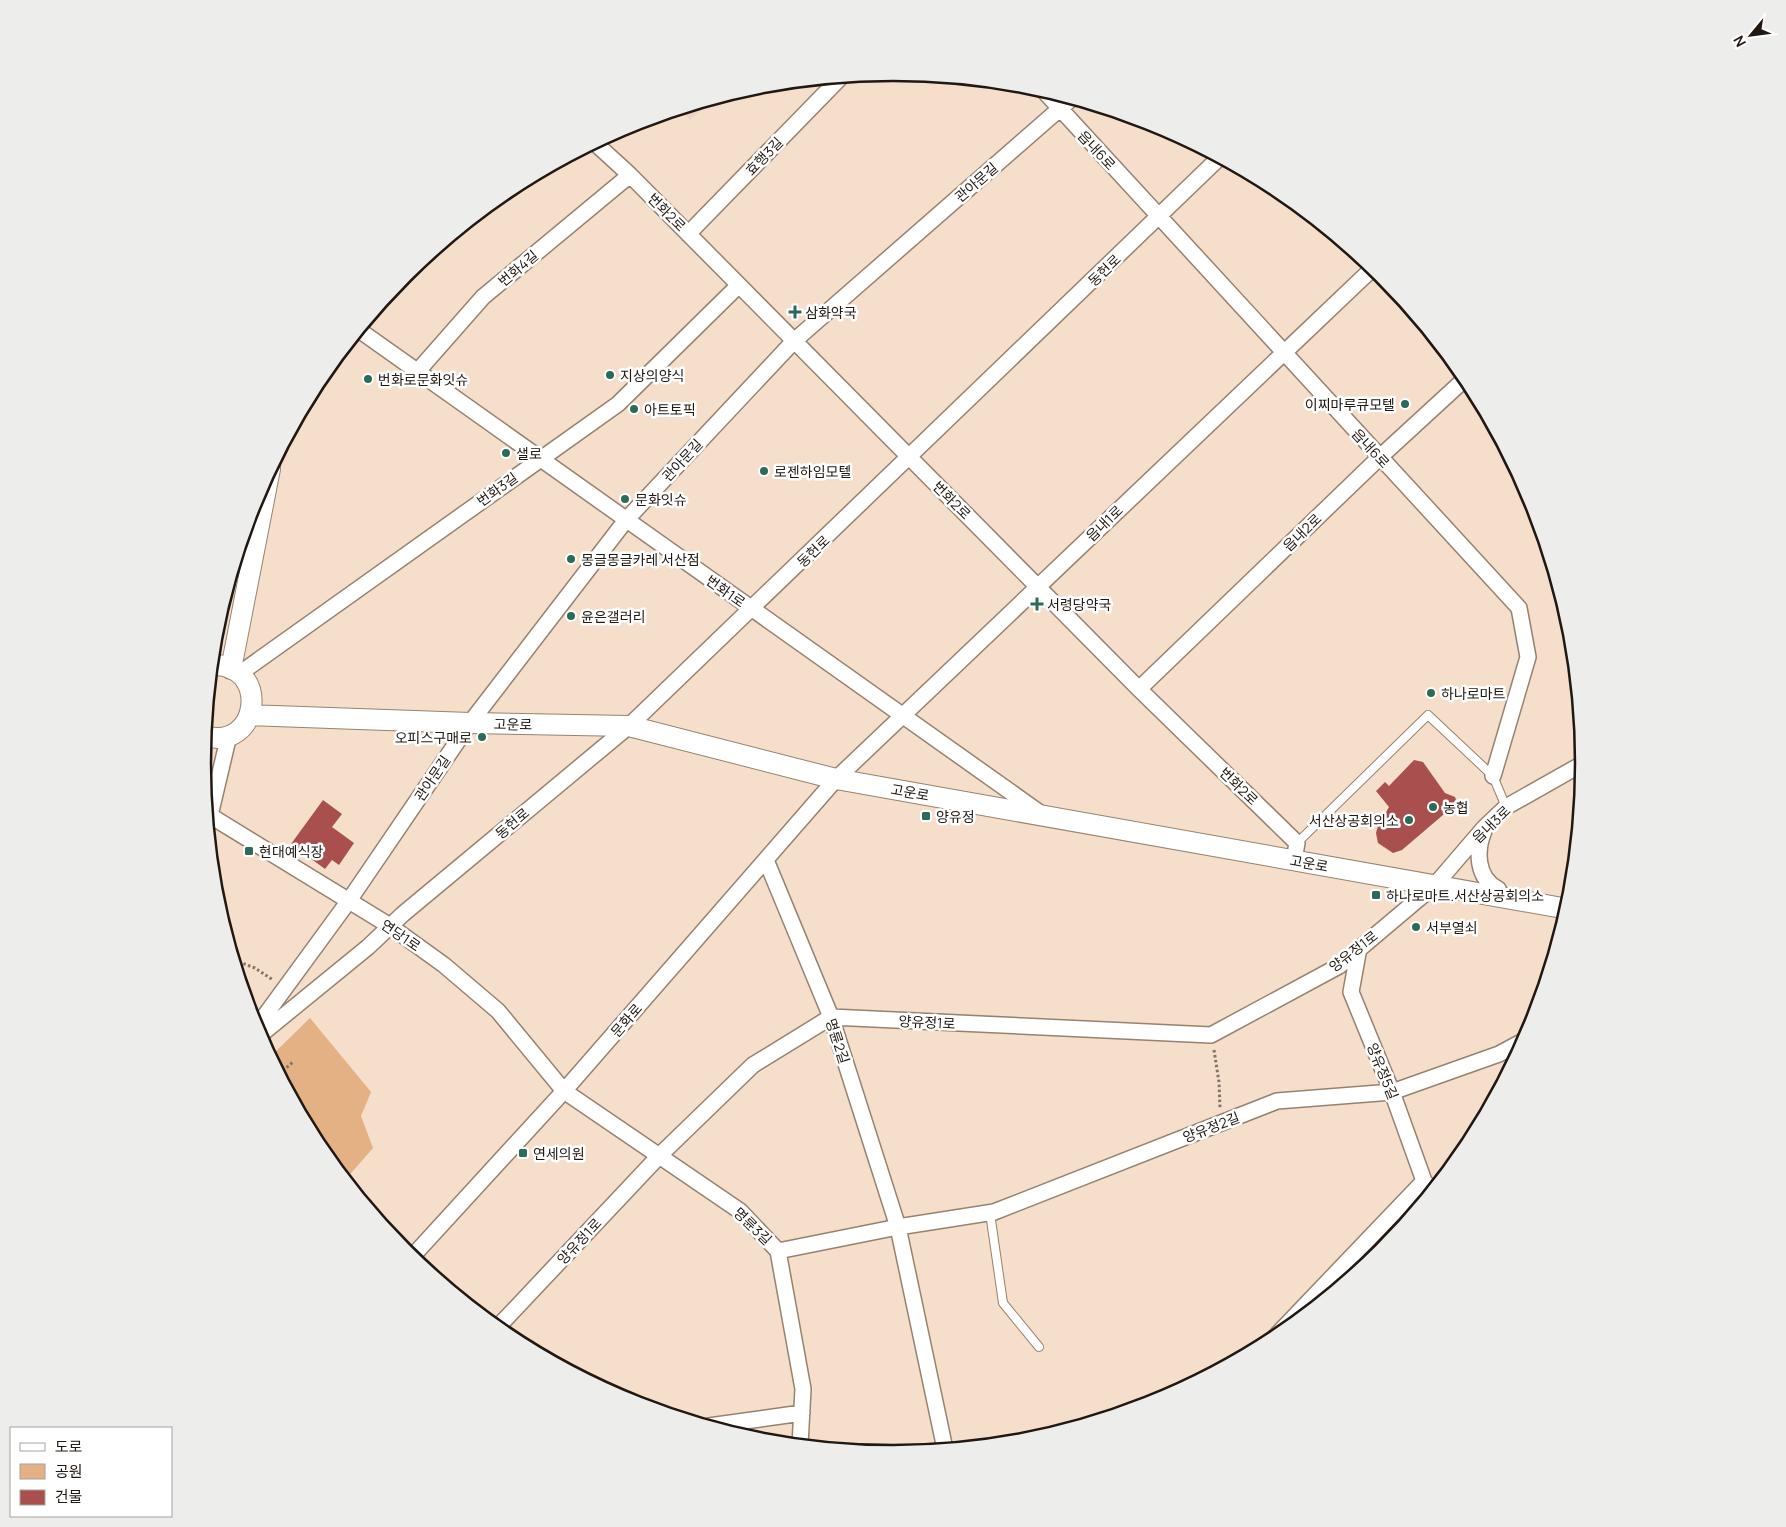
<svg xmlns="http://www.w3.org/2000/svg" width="1786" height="1527" font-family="Manrope,'Noto Sans KR',sans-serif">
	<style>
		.education { fill: #ead3c8 }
		.green { fill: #e3b183 }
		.building { fill: #a9504f }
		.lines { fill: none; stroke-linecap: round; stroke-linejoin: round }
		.lane-casing { stroke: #978270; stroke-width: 10 }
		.street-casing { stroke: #978270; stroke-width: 18 }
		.secondary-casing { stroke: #978270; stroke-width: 22 }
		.path { stroke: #827366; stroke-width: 3; stroke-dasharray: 2.5 2.5; stroke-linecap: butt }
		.lane { stroke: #fff; stroke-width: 8 }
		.street { stroke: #fff; stroke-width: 15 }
		.secondary { stroke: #fff; stroke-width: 20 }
		.poi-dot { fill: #2a6b5a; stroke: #fff; stroke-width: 2 }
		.labels { text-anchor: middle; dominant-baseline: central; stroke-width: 5; stroke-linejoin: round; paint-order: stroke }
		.street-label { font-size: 14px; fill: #201811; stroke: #fff }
		.poi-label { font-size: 14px; fill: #201811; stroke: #fff; text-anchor: start }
		.rim { fill: none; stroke: #201811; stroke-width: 2.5 }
	</style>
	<rect width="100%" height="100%" fill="#f5deca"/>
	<path class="education" d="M714 99 690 120 681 109Z"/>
	<path class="green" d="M310 1018 371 1092 361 1116 373 1148 345 1180 318 1147 270 1057Z"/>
	<path class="building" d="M1414 760 1423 762 1445 793 1455 797 1457 803 1402 850 1393 853 1378 843 1376 833 1378 826 1389 807 1376 791 1385 782 1389 786Z
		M323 800 342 814 332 827 354 843 339 865 332 860 325 869 291 844Z"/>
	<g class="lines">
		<g class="lane-casing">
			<path id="lane" d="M243 537 252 549
				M1297 843 1428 715 1493 776 1506 807
				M990 1213 1003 1303 1039 1347"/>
		</g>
		<g class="street-casing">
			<path id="street" d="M1043 90 1519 608 1528 657 1493 776
				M595 143 630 175 1139 689 1297 843 1294 860
				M688 234 840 78
				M359 330 1043 815
				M417 372 483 297 630 175
				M239 674 618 404 739 285
				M1139 689 1380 457 1466 378
				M209 815 390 926 444 965 498 1011 564 1091 740 1211 778 1251 803 1389 800 1445
				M208 824 229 735
				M1484 831C1476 850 1476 878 1498 889L1497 896
				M766 860 831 1017 898 1227 945 1449
				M1359 948 1351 992 1392 1092 1424 1181 1432 1191
				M255 1029 348 902 470 723 626 520 794 341 1071 99
				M259 1036 368 947 403 914 629 726 1219 158
				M778 1251 898 1227 994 1212 1277 1101 1392 1092 1499 1054 1525 1040
				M411 1258 564 1091 836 779 1373 268
				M497 1328 660 1155 753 1065 831 1017 1211 1035 1339 966 1435 885 1484 828 1506 807 1584 763
				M1270 1342 1424 1181
				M709 1426 802 1413"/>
		</g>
		<g class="secondary-casing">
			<path id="secondary" d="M231 669 270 469
				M250 715 470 723 629 726 836 779 1568 909
				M205 736C260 752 271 663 212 665"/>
		</g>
		<path class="path" d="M234 960 255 968 273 980
			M1214 1050 1219 1082 1220 1108
			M279 1074 293 1062"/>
		<use href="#lane" class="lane"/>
		<use href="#street" class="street"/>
		<use href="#secondary" class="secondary"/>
	</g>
	<g class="poi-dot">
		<path d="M792.5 304.5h5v5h5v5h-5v5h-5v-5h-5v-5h5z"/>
		<circle cx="610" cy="375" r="5"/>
		<circle cx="368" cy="379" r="5"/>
		<circle cx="1405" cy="404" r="5"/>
		<circle cx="634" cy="409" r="5"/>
		<circle cx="506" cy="453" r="5"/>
		<circle cx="764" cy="471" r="5"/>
		<circle cx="625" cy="499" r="5"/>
		<circle cx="571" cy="559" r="5"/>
		<path d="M1034.5 596.5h5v5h5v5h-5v5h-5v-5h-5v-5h5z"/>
		<circle cx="571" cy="616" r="5"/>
		<circle cx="1431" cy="693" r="5"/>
		<circle cx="482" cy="737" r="5"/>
		<circle cx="1433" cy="807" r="5"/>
		<rect x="921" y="811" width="10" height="10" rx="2.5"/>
		<circle cx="1409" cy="820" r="5"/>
		<rect x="244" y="846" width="10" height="10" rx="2.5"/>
		<rect x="1371" y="890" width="10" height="10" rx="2.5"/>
		<circle cx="1416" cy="927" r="5"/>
		<rect x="518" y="1148" width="10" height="10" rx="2.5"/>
	</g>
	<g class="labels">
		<g class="street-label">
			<text transform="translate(1097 150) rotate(47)">읍내6로</text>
			<text transform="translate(764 156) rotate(-46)">효행3길</text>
			<text transform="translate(976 182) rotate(-41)">관아문길</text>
			<text transform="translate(667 212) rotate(45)">번화2로</text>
			<text transform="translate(518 268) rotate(-40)">번화4길</text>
			<text transform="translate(1104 270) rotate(-44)">동헌로</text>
			<text transform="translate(1371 448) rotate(47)">읍내6로</text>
			<text transform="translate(682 460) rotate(-47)">관아문길</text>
			<text transform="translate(497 489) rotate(-36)">번화3길</text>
			<text transform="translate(952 500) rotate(45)">번화2로</text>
			<text transform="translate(1104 523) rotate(-44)">읍내1로</text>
			<text transform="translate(1302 532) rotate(-44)">읍내2로</text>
			<text transform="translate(813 551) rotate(-44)">동헌로</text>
			<text transform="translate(726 591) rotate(35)">번화1로</text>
			<text transform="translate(513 724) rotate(1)">고운로</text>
			<text transform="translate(432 778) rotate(-56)">관아문길</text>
			<text transform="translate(1239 786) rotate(44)">번화2로</text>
			<text transform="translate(910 792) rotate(10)">고운로</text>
			<text transform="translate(512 823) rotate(-40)">동헌로</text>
			<text transform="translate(1491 824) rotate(-44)">읍내3로</text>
			<text transform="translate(1309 863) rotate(10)">고운로</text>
			<text transform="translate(401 935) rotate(34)">연당1로</text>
			<text transform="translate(1353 951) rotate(-38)">양유정1로</text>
			<text transform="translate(626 1020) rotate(-49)">문화로</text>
			<text transform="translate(927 1022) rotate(3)">양유정1로</text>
			<text transform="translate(838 1041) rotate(72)">명륜2길</text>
			<text transform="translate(1383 1071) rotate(68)">양유정5길</text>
			<text transform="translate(1211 1127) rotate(-21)">양유정2길</text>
			<text transform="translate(753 1226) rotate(44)">명륜3길</text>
			<text transform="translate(579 1241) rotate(-47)">양유정1로</text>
		</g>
		<g class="poi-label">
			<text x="805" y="312">삼화약국</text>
			<text x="620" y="375">지상의양식</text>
			<text x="378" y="379">번화로문화잇슈</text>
			<text x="1395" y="404" text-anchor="end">이찌마루큐모텔</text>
			<text x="644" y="409">아트토픽</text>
			<text x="516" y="453">샐로</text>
			<text x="774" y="471">로젠하임모텔</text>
			<text x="635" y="499">문화잇슈</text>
			<text x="581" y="559">몽글몽글카레 서산점</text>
			<text x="1047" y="604">서령당약국</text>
			<text x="581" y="616">윤은갤러리</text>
			<text x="1441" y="693">하나로마트</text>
			<text x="472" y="737" text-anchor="end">오피스구매로</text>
			<text x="1443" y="807">농협</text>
			<text x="936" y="816">양유정</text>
			<text x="1399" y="820" text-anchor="end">서산상공회의소</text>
			<text x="259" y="851">현대예식장</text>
			<text x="1386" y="895">하나로마트.서산상공회의소</text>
			<text x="1426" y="927">서부열쇠</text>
			<text x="533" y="1153">연세의원</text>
		</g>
	</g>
	<path d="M0 0H1786V1527H0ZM211 763a682 682 0 1 1 1364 0a682 682 0 1 1-1364 0Z" fill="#ededec" fill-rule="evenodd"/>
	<path class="rim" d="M211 763a682 682 0 1 1 1364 0a682 682 0 1 1-1364 0Z"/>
	<rect x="10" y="1427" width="162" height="90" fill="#ffffff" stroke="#a6a3a0"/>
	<rect x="20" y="1443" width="25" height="8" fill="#ffffff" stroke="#a6a3a0"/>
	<text x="55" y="1452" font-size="15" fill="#201811">도로</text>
	<rect x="20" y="1464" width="25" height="15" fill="#e3b183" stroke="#a6a3a0"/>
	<text x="55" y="1477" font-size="15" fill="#201811">공원</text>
	<rect x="20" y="1490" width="25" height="15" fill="#a9504f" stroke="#a6a3a0"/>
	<text x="55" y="1502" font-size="15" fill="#201811">건물</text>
	<g transform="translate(1751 35) rotate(241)" stroke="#ffffff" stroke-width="4" paint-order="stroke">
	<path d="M0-4L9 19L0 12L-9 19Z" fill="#201811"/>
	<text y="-8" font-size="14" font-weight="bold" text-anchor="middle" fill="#201811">N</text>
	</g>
</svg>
